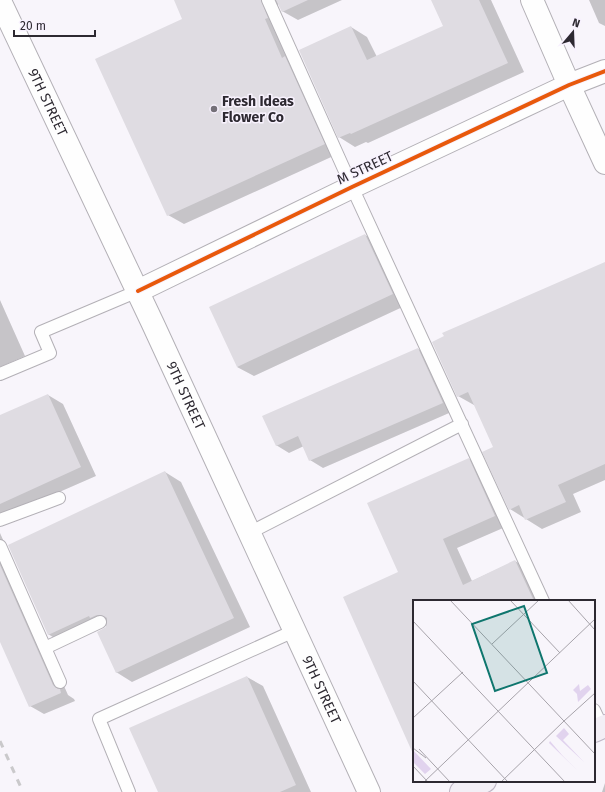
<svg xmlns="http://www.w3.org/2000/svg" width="605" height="792" font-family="'Fira Sans',sans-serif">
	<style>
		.shadow { fill: #0003 }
		.building { fill: #dfdce2 }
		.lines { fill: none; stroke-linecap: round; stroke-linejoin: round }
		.lane-casing { stroke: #b3b0b6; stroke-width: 14 }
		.street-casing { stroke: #b3b0b6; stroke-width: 24 }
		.secondary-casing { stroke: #b3b0b6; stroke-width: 24 }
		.primary-casing { stroke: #bfb7c6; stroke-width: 24 }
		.lane { stroke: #fefefe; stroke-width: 12 }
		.street { stroke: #fefefe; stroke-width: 22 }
		.secondary { stroke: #fefefe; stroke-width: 22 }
		.primary { stroke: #f3eff6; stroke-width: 22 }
		.rail { stroke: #cac9cb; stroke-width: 3; stroke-dasharray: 7 7; stroke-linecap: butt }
		.cycleway-casing { stroke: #f8f2fe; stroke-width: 6 }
		.cycleway { stroke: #e8590c; stroke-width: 4 }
		.poi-dot { fill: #747078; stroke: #f8f2fe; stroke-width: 1.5 }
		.labels { text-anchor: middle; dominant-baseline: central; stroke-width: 3; stroke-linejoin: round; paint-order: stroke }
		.poi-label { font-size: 14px; font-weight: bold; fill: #2d2931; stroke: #f8f2fe; text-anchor: start }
		.street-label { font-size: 14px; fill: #2d2931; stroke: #f8f2fe }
		.inset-road { fill: none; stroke: #a7a3aa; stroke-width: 1 }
		.view { fill: #0f766e; fill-opacity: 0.15; stroke: #0f766e; stroke-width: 2 }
		.inset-edge { fill: none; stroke: #2d2931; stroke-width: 2 }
	</style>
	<rect width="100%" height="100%" fill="#f8f5fb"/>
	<path class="shadow" d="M175 0H342L298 20 282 11 279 3 276 8 340 153 184 224 168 215 184 20Z
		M432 0H491L524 72 368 143 366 142 355 147 339 137 351 27 367 37 377 57 444 27Z
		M589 0H605V26L599 23Z
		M365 235 381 244 409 304 254 376 237 367Z
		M605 263V480L573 494 581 512 542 529 510 509 494 447 475 405H474L458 396Z
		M0 300 25 356 0 367Z
		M418 349 431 356 456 410 323 468 310 460 304 446 289 453 276 445Z
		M48 395 63 404 96 476 0 518V416Z
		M469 459 484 468 510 525 457 548 472 581 515 561 531 570 545 601H414V754L399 573Z
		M165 472 181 482 250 627 132 682 116 672 107 627 104 625 64 644 48 634Z
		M0 533 8 551V558L68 695 74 699 75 701 44 714 30 706 0 640Z
		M247 677 263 686 311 792H159Z
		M605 783V792H602Z"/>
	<path class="building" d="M174 0H261L268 18 265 19 282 58 285 56 325 144 167 216 95 59 182 19Z
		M276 0H308L282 12Z
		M431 0H479L508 63 351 134 350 133 338 138 299 50 351 26 367 60 443 26Z
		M365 234 393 294 237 367 209 307Z
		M605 262V464L558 485 566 502 525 520 519 505 509 510 482 452 493 447 468 392 457 397 432 342 444 336 442 333Z
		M418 348 443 403 309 461 298 436 276 446 262 416Z
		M48 394 81 467 0 504V415Z
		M469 458 495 516 443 539 463 585 515 560 534 601H414V756L343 597 398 572 367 503Z
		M165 471 234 618 116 673 97 632 106 627 107 622V618L104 616 101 615H97L90 618 89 616 48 635 8 545Z
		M0 565 53 685 56 688 60 689 61 693 29 707 0 642Z
		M247 676 296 785 280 792H158L129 728Z"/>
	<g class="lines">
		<g class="lane-casing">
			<path id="lane" d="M268 0 352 187 543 601
				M0 374 50 353 41 332 138 291
				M0 520 59 498
				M249 533 462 424
				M0 546 60 682
				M45 648 100 622
				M594 710 602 727
				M129 792 99 719 294 631"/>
		</g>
		<g class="street-casing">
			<path id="street" d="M532 0 569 85 605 163
				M138 291 352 187 569 85 605 71"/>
		</g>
		<g class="secondary-casing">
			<g id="secondary">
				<path id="s1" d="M0 1 153 324 369 792"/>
			</g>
		</g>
		<g class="primary-casing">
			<path id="primary" d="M594 731 605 726
				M461 792 485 781"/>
		</g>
		<use href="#lane" class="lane"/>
		<use href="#street" class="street"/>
		<use href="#secondary" class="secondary"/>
		<use href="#primary" class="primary"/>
		<path class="rail" d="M0 741 23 792"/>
		<g class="cycleway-casing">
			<path id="cycleway" d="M138 291 352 187 569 85 605 71"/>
		</g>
		<use href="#cycleway" class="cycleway"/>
	</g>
	<circle class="poi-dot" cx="214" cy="109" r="4"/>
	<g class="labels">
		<g class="poi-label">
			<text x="222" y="101">Fresh Ideas<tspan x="222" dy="16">Flower Co</tspan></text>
		</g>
		<g class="street-label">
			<text stroke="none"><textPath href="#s1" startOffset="112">9TH STREET</textPath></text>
			<text transform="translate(365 168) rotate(-25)">M STREET</text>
			<text stroke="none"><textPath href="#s1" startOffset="436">9TH STREET</textPath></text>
			<text stroke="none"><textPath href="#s1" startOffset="760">9TH STREET</textPath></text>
		</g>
	</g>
	<g transform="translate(413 600)">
		<rect width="182" height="182" fill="#f8f5fb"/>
		<path d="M166 84 167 91 175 85 178 89 165 102 164 94 160 90ZM151 128 156 134 150 140 171 162 143 136ZM137 141 149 155 164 170 136 143ZM0 150 18 169 12 174 0 162Z" fill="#e1d3ee"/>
		<path class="inset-road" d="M37 0 182 154M97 0 147 53M155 0 182 30M0 21 152 182M79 44 126 0M0 81 95 182M0 118 50 72M151 121 182 93M0 148 13 158M6 149 37 182M0 166 15 182M11 182 182 19M88 182 151 121"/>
		<path class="view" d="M111 6 134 73 82 91 59 24Z"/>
		<rect width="182" height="182" class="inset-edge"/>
	</g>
	<g transform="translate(573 32) rotate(19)" stroke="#f8f2fe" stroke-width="3" paint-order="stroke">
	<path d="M0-3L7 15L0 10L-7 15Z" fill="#2d2931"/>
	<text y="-6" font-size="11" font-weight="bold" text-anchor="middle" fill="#2d2931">N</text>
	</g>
	<path d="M14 30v6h81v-6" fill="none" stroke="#2d2931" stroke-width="2"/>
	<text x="20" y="30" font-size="12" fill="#2d2931" stroke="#f8f2fe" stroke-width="3" paint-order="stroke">20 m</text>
</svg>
